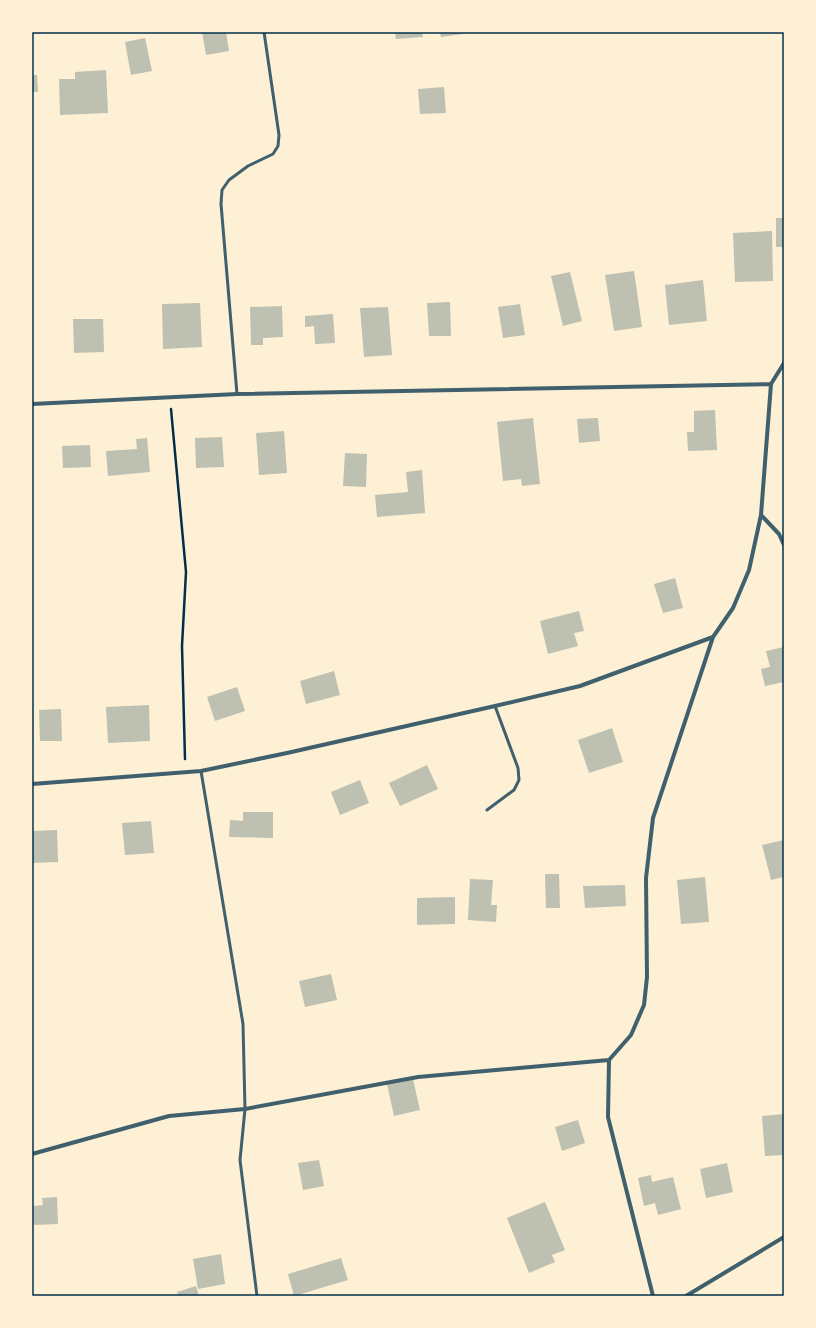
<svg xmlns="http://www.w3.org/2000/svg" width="816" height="1328" font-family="'Source Sans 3',sans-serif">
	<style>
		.building { fill: #bec0b2 }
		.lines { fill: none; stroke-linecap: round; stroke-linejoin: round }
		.path { stroke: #003049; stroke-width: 2.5 }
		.service { stroke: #3f606c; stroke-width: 3 }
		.minor { stroke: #3f606c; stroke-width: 4 }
		.neatline { fill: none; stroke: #003049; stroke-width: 1.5 }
	</style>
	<rect width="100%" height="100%" fill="#fdf0d5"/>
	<path class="building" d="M202 32H226L229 51 206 55Z
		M395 32H422L423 37 396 39Z
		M440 32H462L463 34 441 37Z
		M145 38 152 71 131 75 125 42Z
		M106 70 108 113 60 115 59 79H75V72Z
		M32 75H37L38 92H32Z
		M444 87 446 113 420 114 418 89Z
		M776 218H784V247H776Z
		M772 231 773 281 735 282 733 233Z
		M634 271 642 327 614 331 605 275Z
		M570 272 582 321 563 326 551 276Z
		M703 280 707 321 669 325 665 285Z
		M450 302 451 336H429L427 303Z
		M200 303 202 347 163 349 162 304Z
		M520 304 525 335 503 338 498 307Z
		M282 306 283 337 263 338V345H251L250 307Z
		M388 307 392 355 364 357 360 308Z
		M333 314 335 343 315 344 314 326 305 327V316Z
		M73 319H103L104 352 74 353Z
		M715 410 717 450 688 451 687 432H694V411Z
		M533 418 540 484 522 486 521 479 503 481 497 422Z
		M598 418 600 441 579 443 577 419Z
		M284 431 287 473 259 475 256 433Z
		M222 437 224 467 196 468 195 438Z
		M147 438 150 472 108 476 106 451 137 449 136 439Z
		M90 445 91 467 63 468 62 446Z
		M345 453 367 454 366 487 343 486Z
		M422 470 425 513 377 517 375 495 408 492 406 472Z
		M675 578 683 608 663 613 654 584Z
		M579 611 584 631 574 633 578 646 548 654 540 621Z
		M784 647V682L765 686 761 669 770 667 766 651Z
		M334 671 340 695 306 704 300 681Z
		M237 687 245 711 215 721 207 697Z
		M149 705 150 741 108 743 106 707Z
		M61 709 62 741H40L39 710Z
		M612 728 623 762 589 773 578 740Z
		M427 765 438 789 400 806 389 783Z
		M360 780 369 803 340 815 331 792Z
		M243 812H273V838L229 837 230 820 243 821Z
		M151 821 154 853 125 855 122 823Z
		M57 830 58 862 32 863V831Z
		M784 840V877L771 880 762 845Z
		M545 874H559L560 908H546Z
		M705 877 709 922 681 924 677 880Z
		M470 879 493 880 491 905H497L496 922 468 920Z
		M625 885 626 906 585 908 583 886Z
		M455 897V924L417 925V898Z
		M331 974 337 1000 305 1007 299 981Z
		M413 1079 420 1110 394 1116 387 1084Z
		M784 1114V1155L765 1156 762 1116Z
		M578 1120 585 1143 562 1151 555 1127Z
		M319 1160 324 1186 303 1190 298 1163Z
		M727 1163 733 1192 706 1198 700 1169Z
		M651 1175 652 1182 673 1177 681 1209 658 1215 655 1203 644 1206 638 1178Z
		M57 1197 58 1224 34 1225 33 1206 43 1205 42 1198Z
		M545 1202 565 1250 552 1255 555 1262 529 1273 507 1218Z
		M221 1254 225 1284 198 1289 193 1259Z
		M341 1258 348 1280 294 1296 288 1274Z
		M196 1286 199 1296H179L177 1292Z"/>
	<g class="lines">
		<path class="path" d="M171 409 186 572 182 646 185 759"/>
		<path class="service" d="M237 394 221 204 222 190 229 180 248 166 273 154 278 146 279 135 264 32
			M201 771 243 1024 245 1109 240 1160 257 1296
			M487 810 514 790 519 780 518 768 495 706"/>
		<path class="minor" d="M32 404 237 394 771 384
			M761 515 779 534 784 545
			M32 784 201 771 287 753 495 706 580 686 713 637
			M32 1154 169 1116 245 1109 418 1077 609 1060
			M653 1296 608 1117 609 1060 631 1035 644 1005 647 977 646 878 653 818 713 637 733 608 749 570 761 515 771 384 784 363
			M686 1296 784 1237"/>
	</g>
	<rect width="816" height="1328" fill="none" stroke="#fdf0d5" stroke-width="66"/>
	<rect x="33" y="33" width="750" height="1262" class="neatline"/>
</svg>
